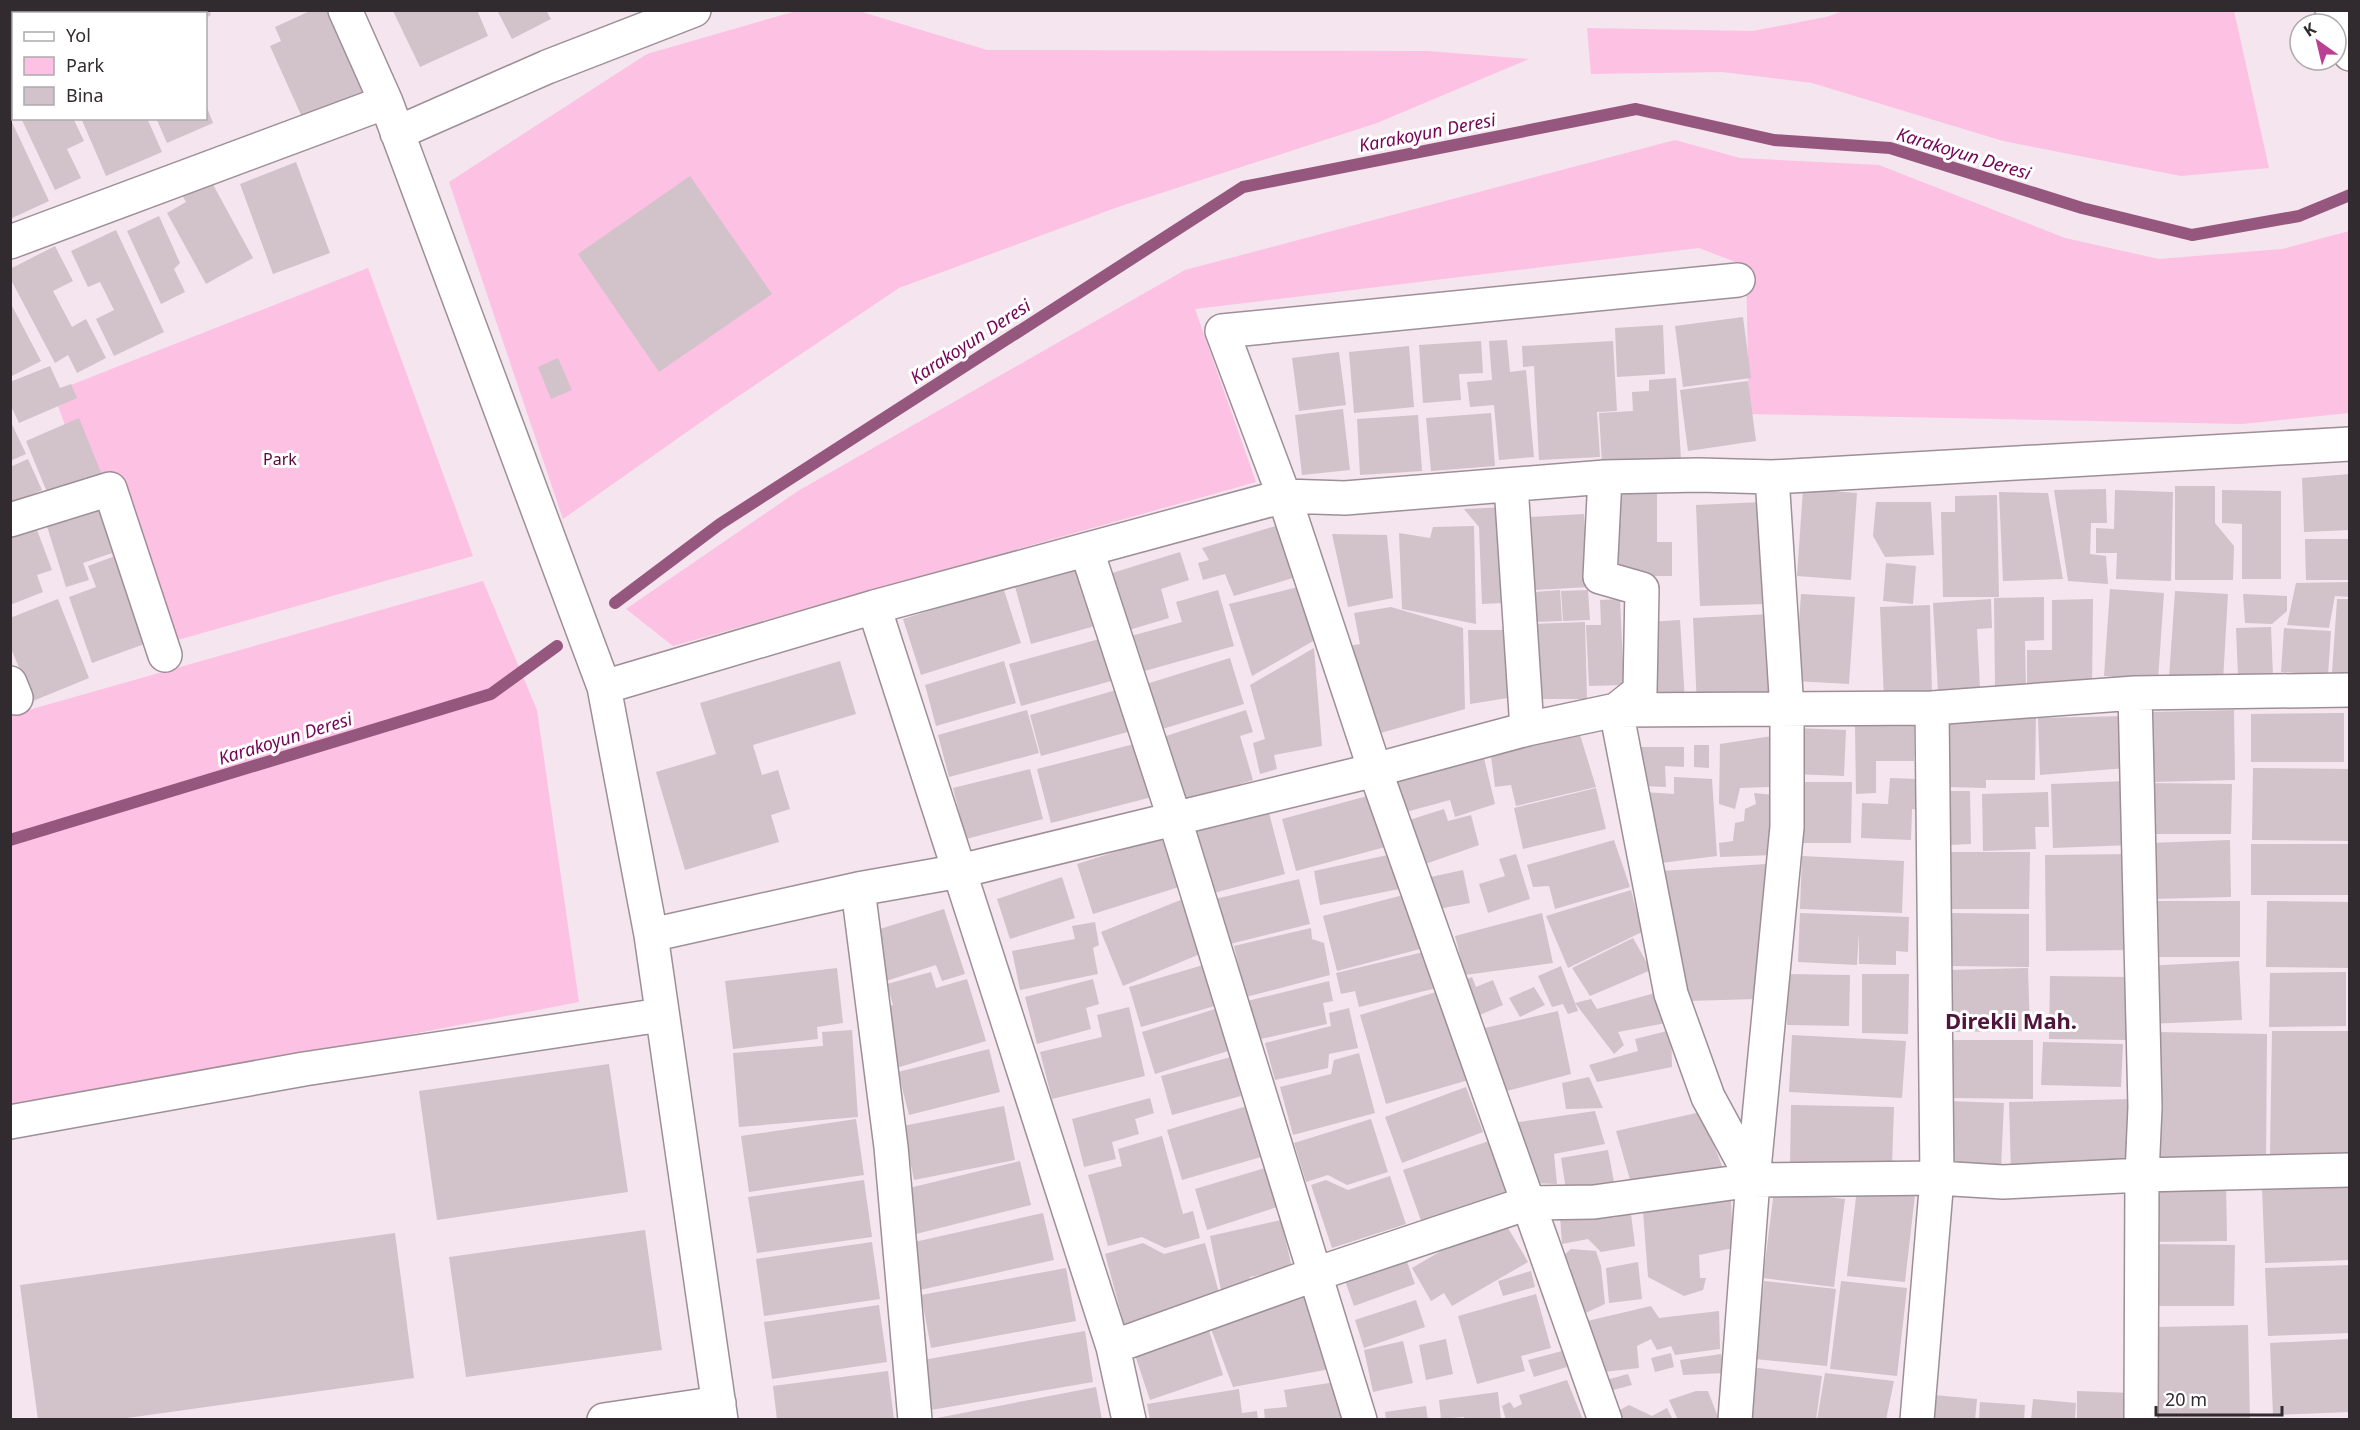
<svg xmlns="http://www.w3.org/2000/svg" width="2360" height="1430" font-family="'Noto Sans',sans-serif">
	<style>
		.green { fill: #fcc1e3 }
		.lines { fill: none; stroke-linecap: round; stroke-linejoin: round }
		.stream { stroke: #96577e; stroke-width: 12 }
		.building { fill: #d2c2ca }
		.minor-casing { stroke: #9e8f97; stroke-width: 36 }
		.minor { stroke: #fff; stroke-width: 33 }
		.labels { text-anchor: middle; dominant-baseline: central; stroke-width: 6; stroke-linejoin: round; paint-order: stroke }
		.park-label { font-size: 16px; fill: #570540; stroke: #fff }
		.water-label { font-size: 18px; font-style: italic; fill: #750457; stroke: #fff }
		.district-label { font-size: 22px; font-weight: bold; fill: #4f153c; stroke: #fff }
	</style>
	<rect width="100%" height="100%" fill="#f5e5ee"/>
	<path class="green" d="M1846 10 2234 11 2269 168 2181 176 2003 141 1812 83 1722 72 1591 74 1587 28 1753 31 1826 17Z
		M796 11H859L987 50 1427 51 1529 59 1377 123 1118 207 899 288 721 408 563 519 449 182 647 54Z
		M1675 140 1740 158 1879 165 2065 238 2159 259 2282 249 2349 231V413L2242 424 1749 414 1746 266 1699 248 1195 309 1256 482 673 646 626 609 798 491 1185 270Z
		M368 268 473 556 146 649 53 392Z
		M483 581 537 710 579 1002 11 1111V715Z"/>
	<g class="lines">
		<path class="stream" d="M615 603 720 524 1243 187 1636 109 1774 140 1890 148 2082 208 2192 235 2299 216 2350 195
			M10 840 491 694 557 646"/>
	</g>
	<path class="building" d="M10 10H39L41 14H14V95L10 89Z
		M55 10H108L109 14H56Z
		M117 10H167V11L160 14H118Z
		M183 10H209L211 15 206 18V14H184Z
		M312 10H335L373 97 306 126 270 46 281 41 275 27Z
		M395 10H477L488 36 420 67 393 11Z
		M497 10H546L551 19 512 39Z
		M206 105 213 123 167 143 156 118H206Z
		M10 118 49 201 10 219Z
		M21 118H73L84 141 67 149 81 178 55 190Z
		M81 118H147L162 152 106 176Z
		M296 162 330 253 273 274 240 184Z
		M690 176 772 294 659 372 578 254Z
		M210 179 253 258 206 284 167 213 186 202 182 195Z
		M159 216 180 263 174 269 185 292 161 304 127 231Z
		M116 230 164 332 114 356 96 319 114 310 100 282 88 287 71 251Z
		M55 246 73 281 53 291 72 327 86 319 106 358 77 373 68 355 55 363 10 278V269Z
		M10 302 41 361 10 377Z
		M1743 317 1751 378 1683 387 1675 326Z
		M1663 325 1665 374 1617 377 1615 328Z
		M1507 340 1510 372 1526 370 1534 457 1499 460 1494 405 1470 407 1467 382 1492 380 1489 341Z
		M1481 341 1483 373 1459 374 1461 400 1423 403 1419 345Z
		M1613 341 1617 411 1597 412 1600 457 1539 460 1534 366 1523 367 1522 346Z
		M1409 346 1414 407 1354 413 1349 352Z
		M1339 352 1346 405 1299 411 1292 358Z
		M558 358 572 390 551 399 538 367Z
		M50 366 60 388 71 384 77 398 19 423 10 404V382Z
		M1676 378 1681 459 1602 463 1599 413 1633 411 1632 392 1649 391V380Z
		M1748 381 1756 441 1688 451 1680 390Z
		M1343 409 1350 470 1302 475 1295 415Z
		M1491 413 1495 466 1431 471 1426 418Z
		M1418 415 1422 471 1360 475 1357 419Z
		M79 418 102 475 49 497 26 441Z
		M10 420 26 454 10 461Z
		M28 459 42 490 10 505V467Z
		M2350 474V530L2304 532 2302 478Z
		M2175 486H2215V523L2234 546 2233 580H2175Z
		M1803 489 1857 493 1851 580 1797 576Z
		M2106 489 2107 523H2091L2090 554 2106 556 2108 584 2068 581 2054 490Z
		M2115 490 2173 492 2171 581 2116 579 2117 553H2096V528L2114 529Z
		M2222 490 2281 491V579H2242V524L2222 523Z
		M1999 492 2048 493 2063 579 2003 581Z
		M1619 493H1657V542H1672V576H1619Z
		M1997 495 1999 597H1943L1941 512H1955V496Z
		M99 499 115 552 83 563 89 580 66 587 44 517Z
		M1762 502 1766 604 1700 606 1696 505Z
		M1876 502H1931L1934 555 1885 557 1873 536Z
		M1506 507 1503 603 1482 604 1479 527 1464 509Z
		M1584 514 1588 587 1535 590 1531 517Z
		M34 522 52 570 37 575 43 592 10 605V531Z
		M1279 525 1296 577 1234 596 1225 574 1203 580 1198 563 1209 560 1202 548Z
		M1474 526 1476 624 1402 609 1399 533 1430 538 1433 527Z
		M1332 534 1387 535 1393 598 1348 607Z
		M2305 539H2350V580H2306Z
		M1180 552 1189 580 1161 589 1169 618 1129 630 1112 573Z
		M118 555 150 642 92 663 69 597 96 587 88 566Z
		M1886 563 1916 566 1913 604 1883 601Z
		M1078 565 1095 626 1031 644 1014 583Z
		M2350 582V597L2335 596 2329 628 2287 625 2296 583Z
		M1302 586 1315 640 1252 676 1229 604Z
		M1003 587 1021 643 921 675 903 619Z
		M2110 589 2164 593 2158 680 2104 676Z
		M1218 590 1234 646 1141 672 1131 636 1182 622 1176 602Z
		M1560 590 1562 621 1535 622 1534 592Z
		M1588 590 1590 620 1563 621 1561 591Z
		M2175 591 2228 594 2223 681 2169 678Z
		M1801 594 1855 597 1849 684 1795 681Z
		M2243 594 2287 596V611L2272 624 2245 623Z
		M2044 597V640L2025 641 2026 689H1995L1994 598Z
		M58 599 89 678 33 701 10 646V618Z
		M1620 599 1624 685 1589 686 1586 625H1601L1600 600Z
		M1991 599 1992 628 1977 629 1980 688 1938 691 1933 603Z
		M2093 599 2092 688H2027V650H2052V600Z
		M2337 599H2350V674L2332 673Z
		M1930 605 1932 697 1884 699 1880 607Z
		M1391 607 1463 628 1465 709 1370 736 1349 646 1360 644 1354 613Z
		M1770 614 1774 702 1697 706 1693 618Z
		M1680 620 1685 702 1654 704 1649 622Z
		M1585 622 1587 699H1538L1532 624Z
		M2271 627 2273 676 2238 677 2236 628Z
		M2284 628 2331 631 2328 675 2281 672Z
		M1468 630H1510L1514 697 1470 704Z
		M1103 638 1115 680 1021 706 1009 664Z
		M1314 648 1322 746 1274 755 1277 769 1260 774 1253 743 1265 739 1250 685Z
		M1230 658 1244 704 1159 730 1146 684Z
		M840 661 856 714 753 745 762 775 778 770 790 809 771 815 779 842 685 870 656 772 716 754 700 703Z
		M1004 661 1016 703 936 726 925 685Z
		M1123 688 1135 730 1041 756 1030 715Z
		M1027 710 1039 753 949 777 938 735Z
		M1246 710 1253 732 1240 736 1253 780 1180 803 1160 738Z
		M2234 710 2235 780 2153 782 2152 712Z
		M2344 713V762H2251V714Z
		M1947 715 2036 716 2035 780H1986V788L1946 787Z
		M2125 716 2126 768 2040 775 2038 718Z
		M1577 725 1596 787 1516 806 1511 785 1495 787 1491 756Z
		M1855 726H1914V761H1876V793L1856 794Z
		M1795 728 1846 730 1844 776 1793 774Z
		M1772 736 1769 787 1740 788 1735 809 1719 804 1720 744Z
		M1138 743 1152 797 1051 823 1037 769Z
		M1694 745H1709V768L1694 767Z
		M1633 747H1684V767L1665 766 1666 787 1640 786Z
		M1483 754 1495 804 1455 817 1450 800 1406 812 1395 779Z
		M2253 768 2350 769 2349 841 2252 840Z
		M1030 769 1043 819 966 839 953 788Z
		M1674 777 1712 779 1717 856 1661 863 1643 792 1674 794Z
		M1890 778 1919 779 1918 810 1912 809 1911 840 1861 838 1862 803 1888 804Z
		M2128 781 2131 845 2053 848 2051 784Z
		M1796 782H1852L1851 843H1796Z
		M2146 783 2232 784 2231 834H2145Z
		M1596 788 1606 829 1523 849 1514 808Z
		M1947 791H1970L1971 844 1949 845Z
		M2048 792 2049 827H2035L2036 849 1983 851 1982 794Z
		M1754 793 1775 795 1773 855 1720 857 1719 843 1733 841 1735 823 1744 821 1745 809 1756 804Z
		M1375 794 1389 846 1296 871 1282 819Z
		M1268 809 1285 874 1210 894 1193 829Z
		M1444 809 1448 821 1471 815 1479 845 1417 867 1403 822Z
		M1162 837 1179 887 1093 914 1077 864Z
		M1614 840 1630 887 1555 909 1549 886 1533 887 1527 865Z
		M2230 840 2231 897 2150 899 2149 843Z
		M2251 844H2348L2349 895H2251Z
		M1949 852H2030L2029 909H1948Z
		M1397 853 1404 888 1320 905 1314 871Z
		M1516 854 1530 899 1488 913 1479 884 1505 876 1499 859Z
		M2133 854V950L2046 951 2045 855Z
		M1802 856 1904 861 1902 913 1800 909Z
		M1766 864 1769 941 1757 999 1688 1001 1661 871Z
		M1463 870 1470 903 1433 910 1426 878Z
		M1062 877 1075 918 1010 939 997 899Z
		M1299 879 1310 924 1226 945 1215 899Z
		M1631 890 1642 932 1568 968 1546 916Z
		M1411 893 1424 948 1337 971 1323 916Z
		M1183 899 1205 952 1123 986 1101 932Z
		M2154 901H2240V957H2154Z
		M2267 901 2350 902V968L2266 967Z
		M944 909 965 974 942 981 936 965 883 982 867 933Z
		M1542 913 1553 963 1465 975 1455 936Z
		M1800 913 1909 917 1908 952 1896 951V965L1859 964V933L1857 965 1798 962Z
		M1948 913 2029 914V967L1948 966Z
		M1095 922 1099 945 1093 948 1098 974 1020 990 1012 951 1075 939 1072 926Z
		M1311 928 1312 939 1324 943 1330 975 1246 997 1234 946Z
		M1633 938 1651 970 1590 996 1572 968Z
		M1436 949 1445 986 1359 1007 1355 991 1341 994 1336 973Z
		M2239 961 2242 1020 2148 1024 2146 966Z
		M1203 965 1215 1006 1141 1027 1129 987Z
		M1561 966 1578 1011 1568 1014 1563 1004 1552 1007 1538 976Z
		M837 968 843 1023 817 1027 818 1039 733 1049 725 981Z
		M2028 968 2030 1031 1949 1032 1948 970Z
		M931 972 936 988 967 979 986 1041 893 1069 875 1010 893 1005 887 984Z
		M2346 972V1026L2269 1027 2270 973Z
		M1788 974 1850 975 1849 1026 1787 1025Z
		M1862 974H1909L1908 1034 1862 1033Z
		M2050 976 2132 977 2131 1040 2049 1039Z
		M1472 977 1476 987 1493 980 1503 1005 1473 1018 1458 983Z
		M1093 979 1099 1004 1086 1008 1091 1029 1037 1044 1025 997Z
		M1329 981 1333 1001 1323 1003 1327 1024 1261 1039 1247 1001Z
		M1534 987 1545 1005 1520 1017 1509 998Z
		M1446 989 1472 1079 1386 1104 1360 1015Z
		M1655 993 1666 1023 1618 1032 1624 1045 1614 1054 1575 1003 1591 999 1597 1009Z
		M1129 1007 1145 1076 1052 1099 1040 1052 1102 1037 1097 1015Z
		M1349 1008 1358 1048 1329 1054 1328 1068 1275 1080 1265 1043 1331 1026 1329 1013Z
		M1215 1009 1228 1051 1155 1074 1142 1032Z
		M1558 1011 1571 1074 1499 1093 1485 1028Z
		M852 1030 858 1117 739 1127 733 1053 823 1046 822 1032Z
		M1671 1030 1672 1067 1597 1082 1589 1065 1638 1051 1635 1039Z
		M2272 1031H2350V1154H2270Z
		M2155 1032 2267 1034 2266 1163 2153 1161Z
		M1792 1035 1906 1041 1902 1098 1789 1092Z
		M1952 1040H2033V1099L1952 1098Z
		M2043 1042 2123 1044 2121 1087 2041 1085Z
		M989 1049 1000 1092 909 1115 898 1072Z
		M1359 1053 1375 1113 1293 1135 1280 1087 1331 1074 1334 1060Z
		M1231 1057 1241 1096 1172 1115 1161 1076Z
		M609 1064 628 1192 437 1220 419 1091Z
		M1589 1077 1603 1108 1566 1109 1562 1083Z
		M1466 1087 1483 1132 1402 1163 1385 1117Z
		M1150 1098 1154 1113 1135 1119 1139 1134 1112 1142 1116 1159 1084 1167 1072 1119Z
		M2132 1099 2134 1167 2011 1171 2009 1102Z
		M1948 1101 2004 1103 2001 1169 1945 1167Z
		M1791 1105 1894 1107 1892 1166 1790 1163Z
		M1004 1106 1015 1160 914 1180 903 1126Z
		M1247 1106 1261 1157 1182 1180 1167 1130Z
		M1595 1111 1605 1144 1554 1154 1557 1184 1532 1183 1512 1123Z
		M1701 1112 1726 1176 1631 1183 1616 1131Z
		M856 1119 864 1175 749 1192 741 1136Z
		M1371 1119 1388 1172 1347 1185 1328 1175 1306 1182 1294 1143Z
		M1162 1136 1183 1214 1193 1211 1200 1238 1165 1248 1142 1237 1108 1246 1088 1175 1122 1166 1118 1149Z
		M1492 1140 1512 1199 1424 1229 1403 1170Z
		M1608 1150 1614 1182 1566 1190 1561 1158Z
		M1020 1161 1031 1205 912 1235 901 1190Z
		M1265 1168 1277 1207 1207 1230 1195 1189Z
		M1390 1176 1406 1224 1332 1248 1311 1185 1326 1180 1348 1190Z
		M2226 1179 2227 1241 2151 1242V1180Z
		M864 1180 872 1237 757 1253 748 1197Z
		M2350 1185V1260L2265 1263 2262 1188Z
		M1857 1188 1915 1195 1905 1282 1847 1276Z
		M1774 1191 1845 1199 1834 1287 1763 1278Z
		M1731 1197 1733 1248 1699 1255 1700 1278H1706L1703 1290 1684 1296 1648 1277 1643 1211Z
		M1630 1206 1635 1246 1601 1252 1588 1239 1562 1244 1560 1216 1606 1208 1613 1218 1623 1214Z
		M1043 1213 1054 1260 920 1290 910 1243Z
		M1501 1216 1528 1262 1452 1306 1444 1293 1431 1301 1412 1268Z
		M1281 1220 1292 1268 1250 1277 1248 1289 1222 1295 1210 1236Z
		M645 1230 662 1350 466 1377 449 1257Z
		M395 1233 414 1378 113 1420H38L20 1285Z
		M872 1242 880 1299 764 1316 756 1259Z
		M1143 1243 1164 1254 1205 1243 1220 1296 1124 1324 1105 1254Z
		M2147 1244 2235 1245 2234 1306H2146Z
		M1571 1249 1596 1251 1601 1266 1605 1304 1575 1318 1562 1272 1571 1268 1563 1256Z
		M1404 1253 1415 1284 1354 1306 1343 1275Z
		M1638 1262 1642 1299 1609 1303 1606 1268Z
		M2350 1265V1333L2268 1336 2265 1268Z
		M1066 1268 1076 1321 931 1348 921 1295Z
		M1531 1271 1535 1287 1503 1296 1498 1281Z
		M1764 1281 1836 1289 1827 1366 1755 1359Z
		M1841 1281 1907 1288 1897 1376 1830 1369Z
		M1310 1294 1330 1369 1233 1387 1208 1321Z
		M1536 1294 1551 1348 1521 1356 1525 1371 1477 1384 1458 1316Z
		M1416 1300 1425 1327 1364 1348 1355 1320Z
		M879 1305 887 1362 772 1379 764 1322Z
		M1651 1306 1659 1318 1719 1311 1720 1349 1675 1355 1671 1346 1657 1350 1651 1339 1637 1346 1639 1368 1594 1373 1583 1322Z
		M1206 1321 1223 1375 1150 1400 1132 1346Z
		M2248 1325 2250 1420H2158L2157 1327Z
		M1085 1331 1093 1382 931 1410 923 1360Z
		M1446 1339 1453 1374 1426 1380 1419 1345Z
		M2350 1339V1412L2273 1415 2270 1343Z
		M1403 1341 1413 1383 1373 1392 1364 1350Z
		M1562 1351 1567 1367 1534 1377 1528 1360Z
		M1671 1353 1674 1367 1655 1372 1651 1358Z
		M1721 1354 1725 1373 1683 1375 1680 1360Z
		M1751 1367 1822 1376 1816 1420H1744Z
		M888 1371 894 1420H777L773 1386Z
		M1825 1373 1894 1381 1886 1420H1817Z
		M1628 1374 1632 1385 1602 1393 1599 1382Z
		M1567 1380 1583 1420H1506L1502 1406 1510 1402 1514 1408 1522 1404 1519 1395Z
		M1342 1381 1348 1420H1265L1264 1409 1287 1407 1284 1390Z
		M1096 1387 1102 1420H937V1418Z
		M1239 1389 1242 1413 1257 1411 1258 1420H1150L1147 1404Z
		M1696 1391H1708L1719 1420H1678L1669 1400Z
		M2077 1391 2133 1393V1420H2077Z
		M1498 1392 1501 1420H1465L1464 1417 1441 1419 1439 1400Z
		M1934 1395 1977 1399 1975 1420H1933Z
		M2033 1399 2076 1403 2075 1420H2031Z
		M1980 1402 2025 1405 2024 1420H1979Z
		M1629 1405 1652 1416 1667 1408 1673 1420H1616L1614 1413Z
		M1426 1406 1428 1420H1386L1385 1412Z"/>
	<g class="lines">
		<g class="minor-casing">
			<path id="minor" d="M345 10 386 102 604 687 651 935 721 1420
				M2332 10 2350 54
				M397 133 547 67 694 10
				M10 242 386 102
				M1605 477 1699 475 1772 477 2350 444
				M1511 485 1527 729
				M10 520 110 489 165 655
				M1087 551 1175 820 1360 1420
				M874 607 1113 1347 1129 1420
				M10 683 16 698
				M604 687 874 607 1284 496 1345 498 1605 477 1600 577 1642 589 1640 691 1616 710 1671 994 1708 1097 1753 1180 1594 1202 1528 1203 1316 1274 1113 1347
				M2135 693 2145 1107 2142 1175 2141 1420
				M858 889 891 1147 915 1420
				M651 935 858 889 960 871 1375 770 1527 729 1616 710 1932 708 2135 693 2350 690
				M10 1122 304 1069 661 1015
				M1753 1180 1937 1178 2003 1182 2142 1175 2350 1170
				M604 1420 719 1403
				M1605 1420 1375 770 1284 496 1222 331 1738 280
				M1735 1420 1753 1180 1787 827V710L1772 477
				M1917 1420 1937 1178 1932 708"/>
		</g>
		<use href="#minor" class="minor"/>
	</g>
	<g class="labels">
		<g class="park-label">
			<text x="280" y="459">Park</text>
		</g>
		<g class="water-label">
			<text transform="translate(1427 132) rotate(-11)">Karakoyun Deresi</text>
			<text transform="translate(1964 153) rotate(17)">Karakoyun Deresi</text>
			<text transform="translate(970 341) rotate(-33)">Karakoyun Deresi</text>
			<text transform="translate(285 738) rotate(-17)">Karakoyun Deresi</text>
		</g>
		<g class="district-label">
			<text x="2011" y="1020">Direkli Mah.</text>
		</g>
	</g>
	<rect width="2360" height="1430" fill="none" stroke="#312a2e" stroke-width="24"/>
	<rect x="12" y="12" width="195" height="108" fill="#ffffff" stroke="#adaaab" stroke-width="1.5"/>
	<rect x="24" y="32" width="30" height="9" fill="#ffffff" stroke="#adaaab" stroke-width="1.5"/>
	<text x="66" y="42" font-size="18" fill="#312a2e">Yol</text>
	<rect x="24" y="57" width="30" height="18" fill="#fcc1e3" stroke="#adaaab" stroke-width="1.5"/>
	<text x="66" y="72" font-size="18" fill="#312a2e">Park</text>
	<rect x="24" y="87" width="30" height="18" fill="#d2c2ca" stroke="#adaaab" stroke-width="1.5"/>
	<text x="66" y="102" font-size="18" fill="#312a2e">Bina</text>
	<g transform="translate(2318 42) rotate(326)"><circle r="28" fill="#ffffff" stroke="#adaaab" stroke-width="1.5"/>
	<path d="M0-4.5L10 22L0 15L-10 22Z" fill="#ba4092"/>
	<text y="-9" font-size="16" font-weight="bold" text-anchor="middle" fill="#312a2e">K</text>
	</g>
	<path d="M2156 1406v9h126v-9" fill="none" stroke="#312a2e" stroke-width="3"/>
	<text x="2165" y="1406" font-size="18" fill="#312a2e" stroke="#ffffff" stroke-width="4.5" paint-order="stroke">20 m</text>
</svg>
